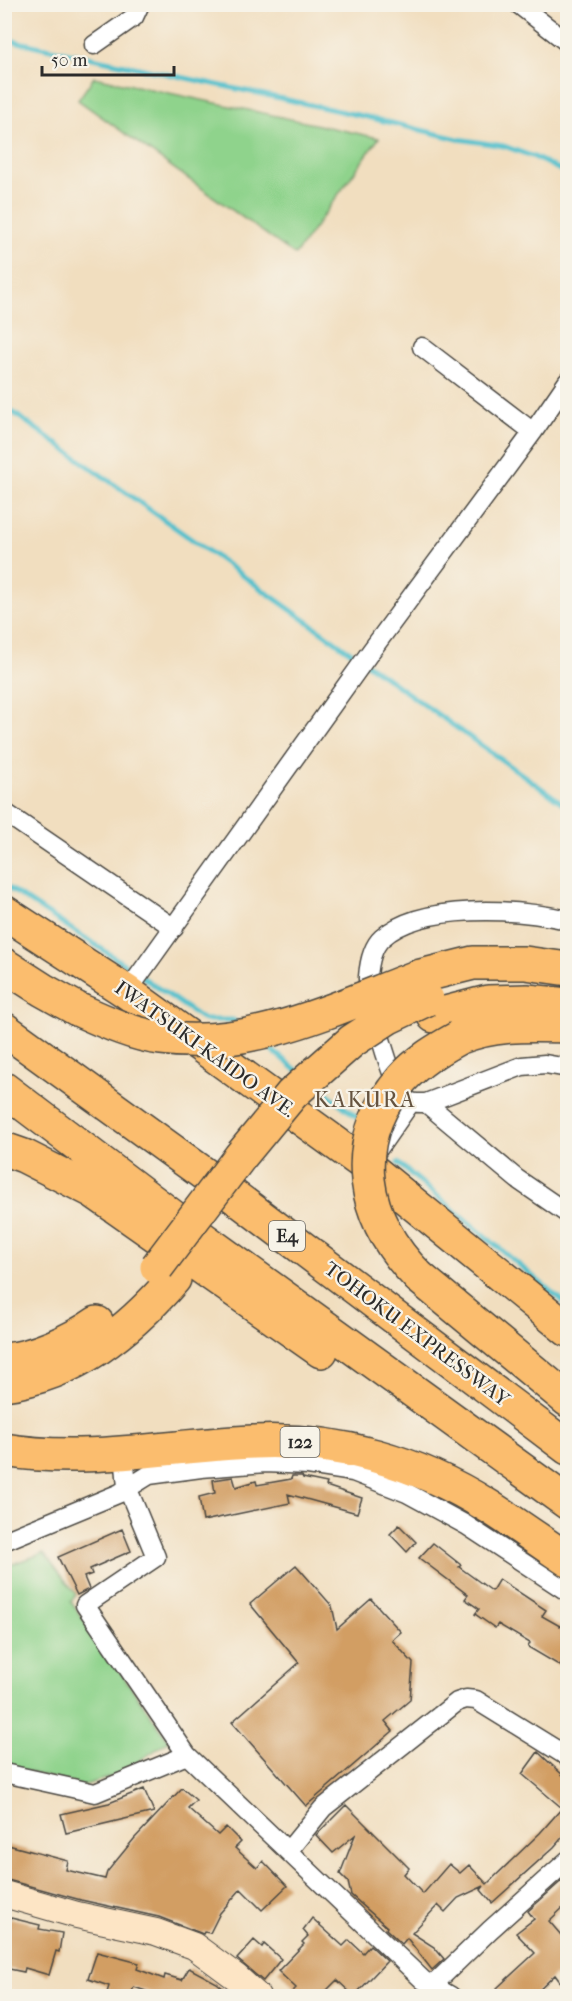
<svg xmlns="http://www.w3.org/2000/svg" width="572" height="2001" font-family="'IM FELL French Canon',serif">
	<style>
		.green { fill: #8fd38c; stroke: #5d7f5c; stroke-width: 1.5 }
		.lines { fill: none; stroke-linecap: round; stroke-linejoin: round }
		.stream { stroke: #53c0cc; stroke-width: 5 }
		.building { fill: #d29e63 }
		.street-casing { stroke: #494641; stroke-width: 21 }
		.secondary-casing { stroke: #494641; stroke-width: 28 }
		.highway-casing { stroke: #494641; stroke-width: 36 }
		.street { stroke: #fff; stroke-width: 18 }
		.secondary { stroke: #fde5c5; stroke-width: 26 }
		.highway { stroke: #fbbd6e; stroke-width: 33 }
		.highway-bridge-casing { stroke: #494641; stroke-width: 36; stroke-linecap: butt }
		.highway-bridge { stroke: #fbbd6e; stroke-width: 33 }
		.labels { text-anchor: middle; dominant-baseline: central; stroke-width: 4.5; stroke-linejoin: round; paint-order: stroke }
		.shield { fill: #f7f3e8; stroke: #686764; stroke-width: 1.5 }
		.shield-label { font-size: 18px; font-weight: bold; fill: #2b2b2b }
		.street-label { font-size: 20px; fill: #2b2b2b; stroke: #f7f3e8 }
		.quarter-label { font-size: 22px; letter-spacing: 1.5px; fill: #65533f; stroke: #f7f3e8 }
	</style>
	<rect width="100%" height="100%" fill="#f7f3e8"/>
	<filter id="ink" filterUnits="userSpaceOnUse"><feTurbulence type="fractalNoise" baseFrequency=".0167" numOctaves="2"/><feDisplacementMap in="SourceGraphic" scale="12" xChannelSelector="R" yChannelSelector="G"/><feConvolveMatrix kernelMatrix="1 2 1 2 8 2 1 2 1" color-interpolation-filters="sRGB"/></filter>
	<filter id="wash" filterUnits="userSpaceOnUse"><feTurbulence type="fractalNoise" baseFrequency=".008" numOctaves="4" result="noise"/><feDisplacementMap in="SourceGraphic" scale="24" xChannelSelector="R" yChannelSelector="G"/><feGaussianBlur stdDeviation="1.35" result="paint"/><feColorMatrix in="noise" values="0 0 0 0 0 0 0 0 0 0 0 0 0 0 0 0 0 1.4 0 .05"/><feComposite in="paint" operator="in"/></filter>
	<g filter="url(#wash)">
		<rect width="100%" height="100%" fill="#f1debf"/>
		<path class="green" d="M94 77 379 138 295 255 78 100Z
			M44 1553 76 1594 71 1602 169 1741 118 1775 82 1786 5 1766 4 1567Z"/>
		<g class="lines">
			<path class="stream" d="M4 39 367 117 458 139 504 146 534 157 568 174
				M4 406 568 807
				M4 885 108 953 204 1020H233L238 1024
				M264 1044 299 1072
				M319 1087 363 1122
				M398 1163 568 1306"/>
		</g>
		<g id="blocks">
			<path class="building" d="M292 1476H302L303 1478 327 1483 326 1486 362 1498 357 1513 288 1494 290 1503 203 1521 199 1497 215 1493 213 1480 233 1477 236 1487 256 1481 257 1485 291 1479Z
				M399 1525 416 1542 407 1552 390 1534Z
				M122 1529 131 1551 90 1569 92 1574 84 1577 89 1589 77 1595 58 1557Z
				M433 1543 461 1565 459 1567 492 1591 499 1579 546 1610 542 1616 567 1630V1670L528 1647 530 1643 498 1624 495 1628 475 1614 479 1609 465 1599 468 1595 419 1558Z
				M296 1565 332 1606 337 1629 371 1599 401 1632 392 1640 413 1663 410 1700 385 1721 393 1731 306 1806 232 1722 299 1663 250 1604Z
				M538 1752 567 1779V1832L554 1847 492 1903 481 1890 484 1886 458 1898 445 1912 438 1905 412 1933 434 1947 444 1959 432 1970 407 1938 402 1944 386 1929 387 1927 351 1895 348 1882 340 1874 355 1835 333 1853 316 1835 346 1805 409 1868 404 1874 423 1894 449 1864 460 1873 469 1865 487 1884 540 1833 562 1808 522 1774Z
				M182 1788 196 1800 188 1808 218 1835 226 1827 241 1842 235 1848 257 1868 263 1861 287 1886 262 1910 241 1889 220 1913 210 1933 204 1932 203 1934 159 1917 81 1900 4 1879V1861L8 1845 68 1861 66 1870 105 1879 107 1872 134 1839Z
				M144 1789 154 1812 66 1833 61 1814 109 1803Z
				M567 1876V1904L549 1921 567 1942V1991L555 1975 533 1996H504L497 1988 535 1953 516 1933 534 1919 528 1911Z
				M11 1918 40 1925 39 1929 62 1933 59 1952 56 1951 49 1975 25 1968 24 1972 4 1968V1919L10 1920Z
				M312 1918 343 1946 349 1940 363 1953 370 1945 387 1961 354 1996 337 1980 321 1996H288L296 1988 278 1971 304 1944 302 1942 308 1936 303 1930Z
				M254 1940 262 1947 264 1944 281 1959 263 1981 237 1959Z
				M97 1952 139 1963 137 1969 164 1979 165 1975 182 1980 189 1968 217 1983 232 1996H160L134 1987 130 1996H106L109 1986 88 1979Z"/>
		</g>
	</g>
	<g filter="url(#ink)">
		<use href="#blocks" fill-opacity="0" stroke="#494641" stroke-width="1.5"/>
		<g class="lines">
			<g class="street-casing">
				<path id="street" d="M518 4 568 43
					M94 45 134 17 140 4
					M422 347 533 432
					M4 812 174 928
					M568 920C518 909 422 902 382 938 372 947 369 964 368 977 367 995 392 1087 405 1098 411 1104 418 1103 426 1103L522 1066 545 1064 568 1068
					M127 992 371 651 533 432 568 381
					M426 1103 517 1179 568 1214
					M374 1155 411 1102
					M124 1454 127 1487 156 1557 85 1605 187 1755 423 1980 451 1996
					M4 1541 120 1493 149 1475 201 1468 266 1463 308 1465 353 1472 407 1493 466 1525 568 1592
					M4 1773 95 1793 187 1755
					M288 1851 323 1808 457 1702 466 1699 476 1700 568 1757
					M432 1986 490 1930 568 1860"/>
			</g>
			<g class="secondary-casing">
				<path id="secondary" d="M4 1894 77 1915 156 1932 194 1946 236 1977 257 1996"/>
			</g>
			<g class="highway-casing">
				<path id="highway" d="M4 912 127 992 367 1166 568 1330
					M4 965 43 990 77 1009
					M417 977 473 963H525L568 969
					M434 1016 488 1002 527 1001 568 1005
					M4 1029 207 1176 568 1448
					M458 1038C494 1023 530 1025 568 1026
					M4 1089 177 1220 568 1503
					M4 1149 24 1156 93 1191 321 1351
					M419 1277 568 1400
					M4 1360C33 1358 73 1340 97 1323
					M4 1384C76 1374 128 1332 174 1279
					M4 1450C88 1464 171 1445 254 1442 337 1438 418 1462 488 1506 515 1523 541 1542 568 1560"/>
			</g>
			<use href="#street" class="street"/>
			<use href="#secondary" class="secondary"/>
			<use href="#highway" class="highway"/>
			<g class="highway-bridge-casing">
				<path id="highway-bridge" d="M77 1009C104 1021 131 1034 160 1038 250 1051 335 1008 417 977
					M157 1267 240 1157 292 1094 352 1041 389 1017 427 999
					M419 1277C362 1220 346 1143 402 1079 418 1061 438 1049 458 1038"/>
			</g>
			<use href="#highway-bridge" class="highway-bridge"/>
		</g>
	</g>
	<g class="labels">
		<g class="shield">
			<rect x="269" y="1221" width="36" height="30" rx="4.5"/>
			<rect x="280.5" y="1427" width="39" height="30" rx="4.5"/>
		</g>
		<g class="shield-label">
			<text x="287" y="1236">E4</text>
			<text x="300" y="1442">122</text>
		</g>
		<g class="street-label">
			<text transform="translate(205 1049) rotate(36)">IWATSUKI-KAIDO AVE.</text>
			<text transform="translate(417 1334) rotate(37)">TOHOKU EXPRESSWAY</text>
		</g>
		<g class="quarter-label">
			<text x="365" y="1100">KAKURA</text>
		</g>
	</g>
	<rect width="572" height="2001" fill="none" stroke="#f7f3e8" stroke-width="24"/>
	<path d="M42 66v9h132v-9" fill="none" stroke="#2b2b2b" stroke-width="3"/>
	<text x="51" y="66" font-size="18" fill="#2b2b2b" stroke="#f7f3e8" stroke-width="4.5" paint-order="stroke">50 m</text>
</svg>
